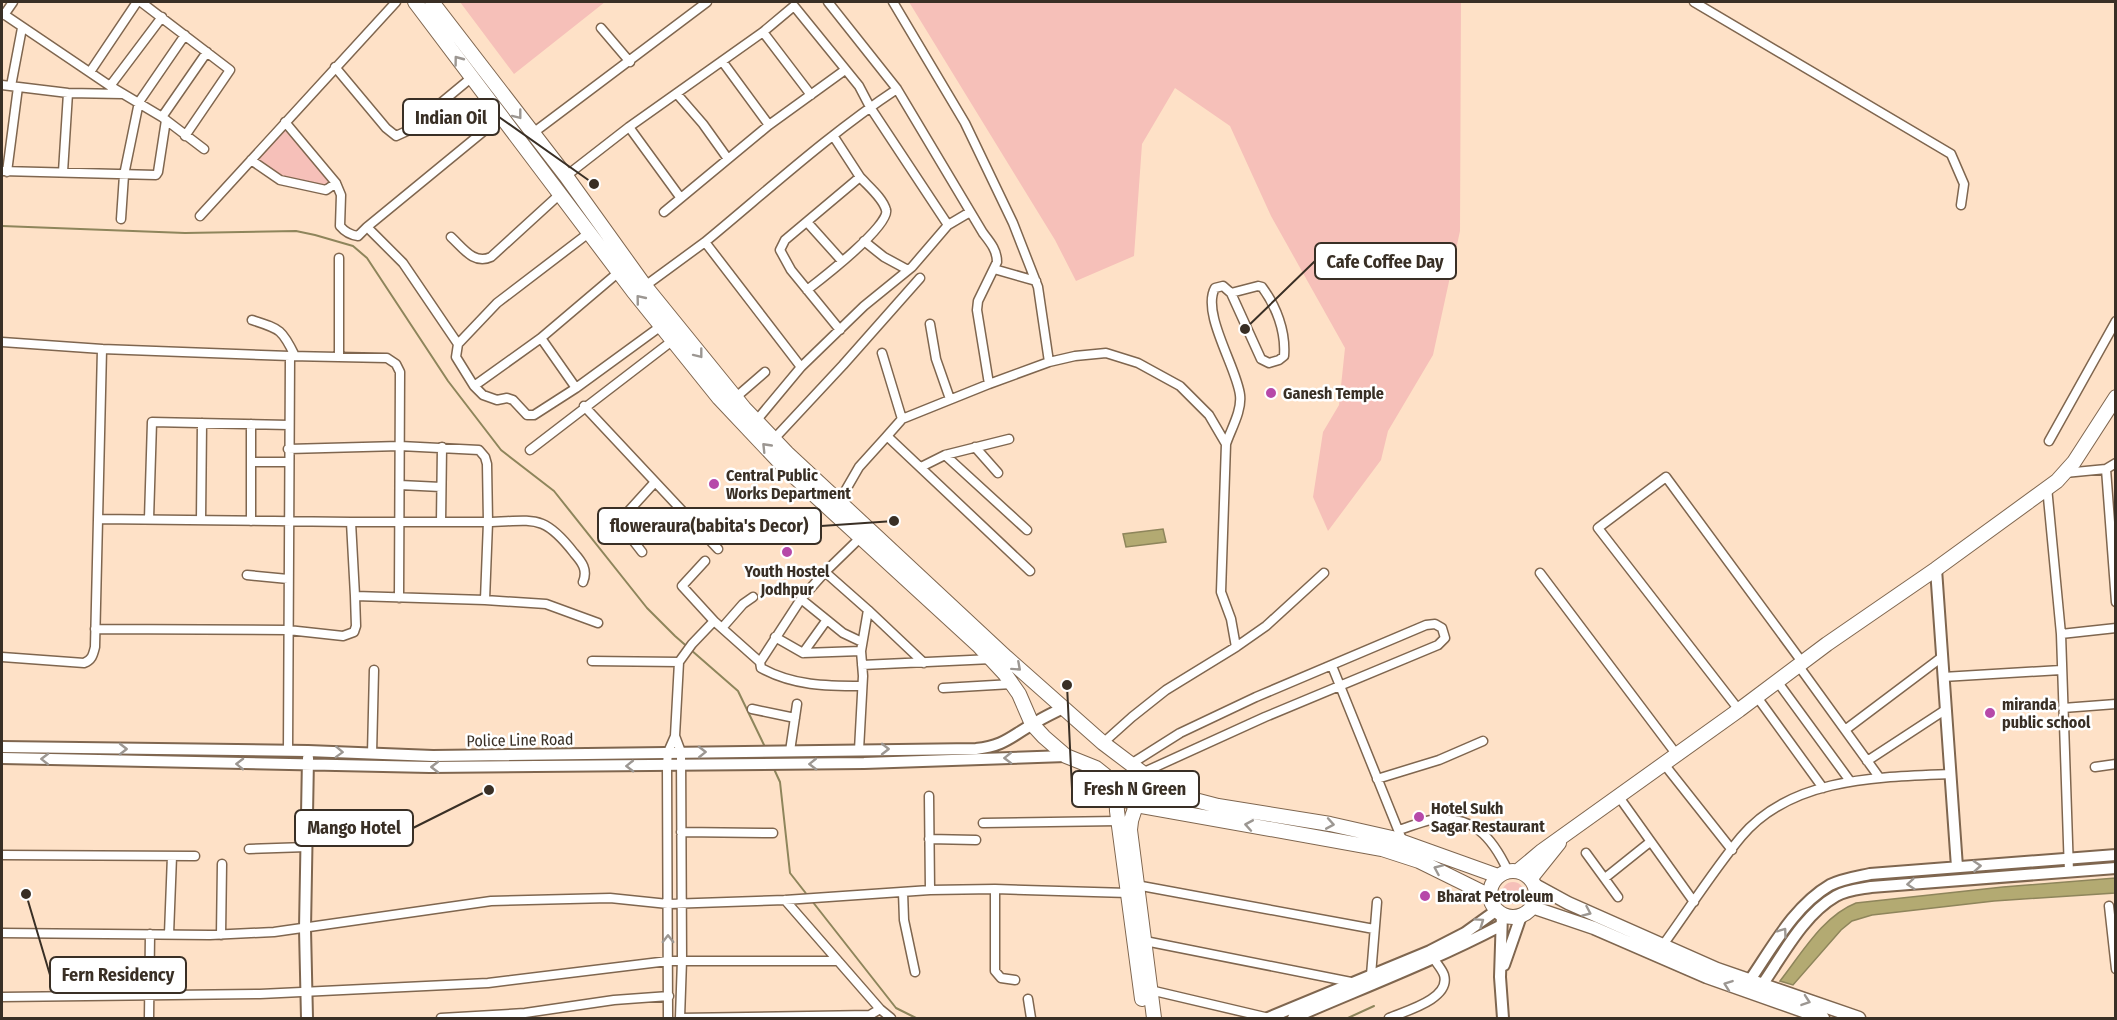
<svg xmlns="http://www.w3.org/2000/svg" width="2117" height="1020" font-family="'Fira Sans Condensed',sans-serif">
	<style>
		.green { fill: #f6c0b9 }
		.water { fill: #b3aa72; stroke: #8e855b; stroke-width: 1.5 }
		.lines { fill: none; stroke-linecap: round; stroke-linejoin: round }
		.stream { stroke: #8e855b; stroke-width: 2 }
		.minor-casing { stroke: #7f664f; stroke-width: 11 }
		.tertiary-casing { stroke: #7f664f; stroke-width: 14 }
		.secondary-casing { stroke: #7f664f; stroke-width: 15 }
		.primary-casing { stroke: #7f664f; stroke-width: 16 }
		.trunk-casing { stroke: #7f664f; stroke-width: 16 }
		.minor { stroke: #fff; stroke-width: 8 }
		.tertiary { stroke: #fff; stroke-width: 10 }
		.secondary { stroke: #fff; stroke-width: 12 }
		.primary { stroke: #fff; stroke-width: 14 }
		.trunk { stroke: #fff; stroke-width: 14 }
		.oneway { stroke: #9c9792 }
		.poi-dot { fill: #b649a9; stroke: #fff; stroke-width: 2 }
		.labels { text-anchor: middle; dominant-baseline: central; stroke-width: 5; stroke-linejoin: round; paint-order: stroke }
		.poi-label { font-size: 16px; font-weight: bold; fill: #392f25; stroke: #fff; text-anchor: start }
		.street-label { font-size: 16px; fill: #392f25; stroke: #fff }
		.leader { fill: none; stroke: #392f25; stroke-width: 2 }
		.callout-dot { fill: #392f25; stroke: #fff; stroke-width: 2 }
		.callout { fill: #fff; stroke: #392f25; stroke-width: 2 }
		.callout-label { font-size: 18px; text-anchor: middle; font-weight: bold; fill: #392f25 }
	</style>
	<rect width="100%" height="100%" fill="#fee1c7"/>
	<path class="green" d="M460 2H605L514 74Z
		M909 2H1461L1460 231 1433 355 1388 431 1381 460 1328 531 1313 497 1323 432 1339 405 1345 348 1271 216 1230 126 1175 88 1142 144 1134 256 1076 281 1055 240Z
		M284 129 329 180 328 184 324 186 286 178 258 159Z
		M1502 893a11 11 0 1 1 22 0a11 11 0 1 1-22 0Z"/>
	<path class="water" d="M1163 529 1166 542 1126 547 1123 534Z
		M2115 878V893L1994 901 1872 915 1852 921 1841 930 1793 985 1780 981C1802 953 1823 916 1856 903L2003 887Z"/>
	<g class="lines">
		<path class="stream" d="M2 226 185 233 296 231 315 235 353 246 367 258 448 381 501 450 554 491 647 608 675 636 738 691 765 747
			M774 769 780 782 790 873 808 896
			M812 901 896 1008 916 1018
			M1348 1018 1374 1006"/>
		<g class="minor-casing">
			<path id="minor" d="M141 2 230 70 185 136
				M828 2 897 89 983 233C990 242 997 250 997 262L978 301 977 310 989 384
				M893 2 965 123 1013 223 1038 287 1049 362
				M1694 2 1951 154 1964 184 1961 205
				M2 13 110 86 162 117 204 149
				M4 15 13 2
				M601 28 630 62
				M763 32 811 95
				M722 61 769 125
				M335 67 386 128 396 136 407 131 471 78
				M90 72 137 2
				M2 85 68 93 123 94
				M11 86 22 28
				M110 86 162 17
				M677 94 703 124 728 159
				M162 117 207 52
				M285 122 336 183 341 195 340 226C345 232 350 235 358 236L367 227
				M629 127 680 197
				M533 133 707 2
				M834 137 860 177 785 240 780 250 791 270 840 330
				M251 160 280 180 326 190 336 183
				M2 171 156 175 158 172 166 120
				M7 172 18 87
				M63 172 68 93
				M566 176 629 127 763 32 794 6 859 86 870 107 948 225 912 267 864 306 801 367 756 421
				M664 212 769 125 845 70
				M200 216 396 2
				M121 219 124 175 139 102 185 35
				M807 222 842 261
				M948 225 970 212
				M451 237C463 248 474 265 491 257L560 194
				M864 241 884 257 908 270
				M705 242C768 190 829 134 897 89
				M994 269 1036 281
				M645 286 705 242 801 367
				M807 290C820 280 891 225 886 210 883 198 868 186 860 177
				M252 320C280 329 282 329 295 356
				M930 324 936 359 950 399
				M541 338 620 271
				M2 342 102 349
				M458 344 403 263 367 227 501 117
				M882 353 902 419
				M290 356 387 358 396 364 400 372 399 598
				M339 356V258
				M474 386 456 357 458 344 497 303 590 232
				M576 388 541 338 474 386 483 395 497 400 507 398 513 400 527 415H534L576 388 661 326
				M735 398 765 372
				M584 406 718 549
				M251 424V521
				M774 439 843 365 920 278
				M2049 441 2116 321
				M1226 444 1221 592 1231 619 1236 647
				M975 447 998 473
				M288 449 400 446 479 450 485 457 487 464 488 522C534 521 543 513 574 553 582 562 588 570 583 582
				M530 450 672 341
				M945 455 1027 530
				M251 462H289
				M921 467 945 455 1009 439
				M2106 469 2116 602
				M2065 473 2106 469 2116 463
				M400 485 441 487
				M2047 487 2061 634 2069 872
				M837 505 859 467 887 436
				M149 519 152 422 289 425
				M201 520 202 423
				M351 522 355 596
				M441 522 442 447
				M642 552 625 530 622 523 626 514 655 482
				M705 561 682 586 714 621
				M1030 571 887 436 902 419 989 384 1049 362 1075 356 1106 353 1138 363 1180 386 1209 415 1226 444C1231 429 1242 411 1240 395 1237 368 1201 313 1215 288L1223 286 1231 293 1261 359 1269 363 1279 360 1284 356C1286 331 1276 306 1262 287L1258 286 1231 293
				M1540 573 1677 755
				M247 575 288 579
				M801 599 843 633 862 642
				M485 600 546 604 598 623
				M868 610 924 663
				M722 628 743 604 753 597
				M95 629 288 630 343 636 354 632 356 626 355 596 485 600 488 522H351L98 519
				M2061 634 2116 628
				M775 637 803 653 861 651 868 610 825 572
				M803 653 826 621
				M2 657 84 663C92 660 93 655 95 647L102 349 290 356 288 751
				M592 661 679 662
				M760 662 761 668C794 686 826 686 862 686
				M862 665 992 659
				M1798 665 1879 777
				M1332 666 1403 842
				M1943 677 2061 670
				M1777 681 1850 781
				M943 688 1012 684
				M1757 697 1823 788
				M2063 708 2116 704
				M752 709 795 718
				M1739 710 1598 528 1666 477 1802 662
				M1845 730 1942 657
				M675 736 681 752 682 960 680 1018
				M1103 743 1132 717 1166 690 1236 647 1266 626 1324 573
				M859 750 863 676 861 651
				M790 751 797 704
				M372 754 374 670
				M1867 761 1945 710
				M1131 764 1180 733 1256 697 1426 625 1435 624 1442 628 1445 638 1438 645 1265 717 1142 773
				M1664 764 1732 850
				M2095 767 2116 764
				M1377 779 1439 760 1483 741
				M929 796 930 890
				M1619 797 1694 902
				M983 823 1118 821
				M1399 830C1409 827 1420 822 1431 820 1473 814 1492 837 1508 871
				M681 832 773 833
				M929 839 976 840
				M249 849 307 847
				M1586 853 1618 897
				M2 855 195 856
				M1605 878 1650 842
				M1136 885 1374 929
				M995 889V971L1001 978 1015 980
				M903 892 904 920 915 972
				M785 900 880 1009 891 1018
				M2109 906 2116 969
				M2 933 210 935 274 932 491 901 610 898 668 904 785 900 930 890 995 889 1128 893
				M169 934 172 856
				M221 935 222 864
				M1145 941 1351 982
				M1663 945C1689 909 1713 871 1741 837 1791 777 1879 777 1951 774
				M1371 975 1377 902
				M1150 990 1269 1018
				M2 997 260 994 488 983 668 961H838
				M1028 999 1031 1018
				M149 1018 150 934
				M441 1018 525 1013 614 1000 669 996
				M668 1018 667 765 668 752 675 736 679 662 692 644 714 621 760 662 801 599 825 572 861 537
				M680 1018 870 1015 880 1009
				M1389 1018C1405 1011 1451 999 1444 975 1442 969 1437 964 1434 959"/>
		</g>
		<g class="tertiary-casing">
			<path id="tertiary" d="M1936 569 1957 867
				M2 747 308 751 433 756 976 749C1004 746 1010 737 1033 724 1042 718 1053 713 1063 708
				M2 758 430 767 864 763 1066 756
				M1502 914 1500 977 1503 1018
				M1504 965 1521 916
				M1750 980C1772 948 1794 906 1830 885 1842 879 1856 877 1870 874L2116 855
				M1762 985C1783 955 1803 915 1836 896 1846 890 1860 889 1871 887L2116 868
				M307 1018 305 929 308 758
				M1268 1018 1430 951 1465 933 1497 910
				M1293 1018C1362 988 1433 961 1500 926"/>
		</g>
		<g class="secondary-casing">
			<path id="secondary" d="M1535 885 1568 903 1717 969 1859 1018
				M1532 907 1594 928 1707 977 1823 1018"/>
		</g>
		<g class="primary-casing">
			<path id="primary" d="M1152 780 1195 800 1218 806 1330 824 1392 838 1498 876
				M1136 805 1382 849 1419 861 1490 896
				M1490 894a23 23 0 1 1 46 0a23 23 0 1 1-46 0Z
				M1518 871 1542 851 1739 710 1827 644 1936 569 2057 481 2074 462 2116 397
				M1531 878 1559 843"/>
		</g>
		<g class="trunk-casing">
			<path id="trunk" d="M415 2 633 291 719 398 786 469 978 645 1005 674 1019 694 1032 724 1044 737 1066 756 1096 768 1106 776 1123 798 1136 805
				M432 2 566 176 645 286 744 408 787 453 1006 657 1103 743 1152 780C1143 799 1131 807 1130 830L1154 1018
				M1116 790 1117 811 1142 999"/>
		</g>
		<use href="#minor" class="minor"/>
		<use href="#tertiary" class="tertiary"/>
		<use href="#secondary" class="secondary"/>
		<use href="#primary" class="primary"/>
		<use href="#trunk" class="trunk"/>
	</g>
	<defs><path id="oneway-chevron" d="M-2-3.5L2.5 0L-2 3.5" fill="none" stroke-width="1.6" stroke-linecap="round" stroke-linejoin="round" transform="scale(1.5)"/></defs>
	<g class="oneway">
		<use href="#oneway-chevron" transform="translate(458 60) rotate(-127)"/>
		<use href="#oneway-chevron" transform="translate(518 115) rotate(52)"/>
		<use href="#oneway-chevron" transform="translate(640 299) rotate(-129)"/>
		<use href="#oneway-chevron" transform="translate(699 354) rotate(52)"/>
		<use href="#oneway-chevron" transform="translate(766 447) rotate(-134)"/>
		<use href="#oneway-chevron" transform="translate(1017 667) rotate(42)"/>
		<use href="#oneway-chevron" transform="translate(123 749)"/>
		<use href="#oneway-chevron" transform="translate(885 749)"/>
		<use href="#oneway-chevron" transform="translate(339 752) rotate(2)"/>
		<use href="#oneway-chevron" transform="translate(702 752) rotate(-1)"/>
		<use href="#oneway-chevron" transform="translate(1008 758) rotate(179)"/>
		<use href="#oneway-chevron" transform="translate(45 759) rotate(-179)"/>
		<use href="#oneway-chevron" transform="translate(240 764) rotate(-179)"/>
		<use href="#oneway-chevron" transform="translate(813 764) rotate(179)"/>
		<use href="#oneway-chevron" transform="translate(630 766) rotate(179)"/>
		<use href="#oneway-chevron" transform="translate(435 767) rotate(180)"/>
		<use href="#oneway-chevron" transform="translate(1330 824) rotate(10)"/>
		<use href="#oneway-chevron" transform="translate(1249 825) rotate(-170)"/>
		<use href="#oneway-chevron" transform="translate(1977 866) rotate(-4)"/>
		<use href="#oneway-chevron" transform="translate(1438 869) rotate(-156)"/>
		<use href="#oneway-chevron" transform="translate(1911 884) rotate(175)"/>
		<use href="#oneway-chevron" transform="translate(1587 912) rotate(24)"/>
		<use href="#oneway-chevron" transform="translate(1480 922) rotate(-35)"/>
		<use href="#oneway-chevron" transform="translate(1783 932) rotate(-54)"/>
		<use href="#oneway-chevron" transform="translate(668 939) rotate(-90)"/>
		<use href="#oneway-chevron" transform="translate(1728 985) rotate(-160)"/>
		<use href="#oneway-chevron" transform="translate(1806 1001) rotate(19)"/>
	</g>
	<g class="poi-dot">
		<circle cx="1271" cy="393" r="6"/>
		<circle cx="714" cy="484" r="6"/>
		<circle cx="787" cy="552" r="6"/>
		<circle cx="1990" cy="713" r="6"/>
		<circle cx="1419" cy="817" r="6"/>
		<circle cx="1425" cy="896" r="6"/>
	</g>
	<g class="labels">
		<g class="poi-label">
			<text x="1283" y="393">Ganesh Temple</text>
			<text x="726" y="475">Central Public<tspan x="726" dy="18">Works Department</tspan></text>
			<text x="787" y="571" text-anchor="middle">Youth Hostel<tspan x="787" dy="18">Jodhpur</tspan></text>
			<text x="2002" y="704">miranda<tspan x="2002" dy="18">public school</tspan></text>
			<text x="1431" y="808">Hotel Sukh<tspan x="1431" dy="18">Sagar Restaurant</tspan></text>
			<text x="1437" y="896">Bharat Petroleum</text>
		</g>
		<g class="street-label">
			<text transform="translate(520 740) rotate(-1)">Police Line Road</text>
		</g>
	</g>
	<path class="leader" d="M594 184L499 117M1245 329L1315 261M894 521L821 526M1067 685L1072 789M489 790L413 828M26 894L50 975"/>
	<g class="callout-dot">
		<circle cx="594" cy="184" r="6"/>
		<circle cx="1245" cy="329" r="6"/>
		<circle cx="894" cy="521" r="6"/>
		<circle cx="1067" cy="685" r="6"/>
		<circle cx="489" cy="790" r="6"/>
		<circle cx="26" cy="894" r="6"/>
	</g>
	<g class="callout">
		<rect x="403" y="99" width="96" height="36" rx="6"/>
		<rect x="1315" y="243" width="141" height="36" rx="6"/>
		<rect x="598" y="508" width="223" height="36" rx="6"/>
		<rect x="1072" y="771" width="127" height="36" rx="6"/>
		<rect x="295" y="810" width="118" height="36" rx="6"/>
		<rect x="50" y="957" width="136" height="36" rx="6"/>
	</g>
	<g class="callout-label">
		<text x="451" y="124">Indian Oil</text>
		<text x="1385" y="268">Cafe Coffee Day</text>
		<text x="709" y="532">floweraura(babita's Decor)</text>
		<text x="1135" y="795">Fresh N Green</text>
		<text x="354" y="834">Mango Hotel</text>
		<text x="118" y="981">Fern Residency</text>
	</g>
	<rect width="2117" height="1020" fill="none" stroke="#392f25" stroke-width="6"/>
</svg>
